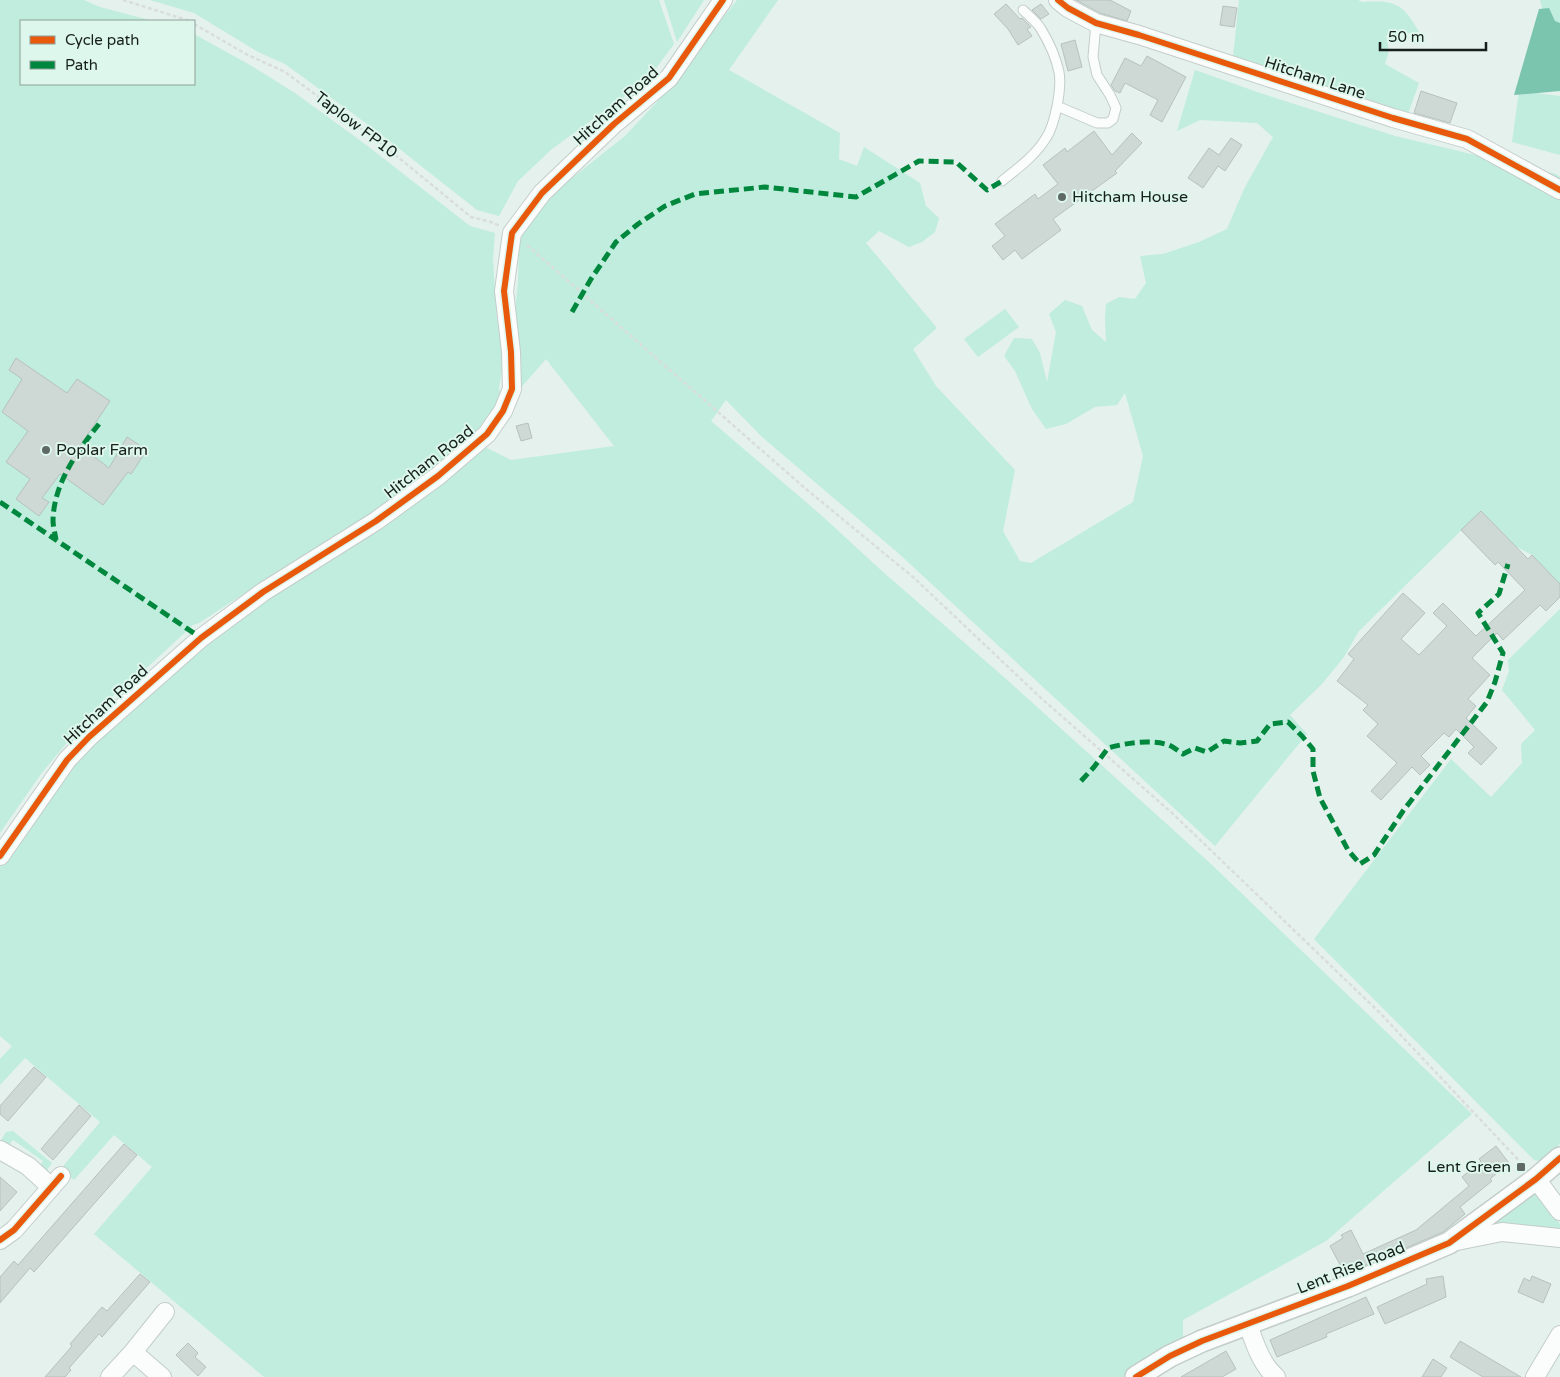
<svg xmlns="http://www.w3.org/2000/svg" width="1560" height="1377" font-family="'Varela Round',sans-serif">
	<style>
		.green { fill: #c0eddd }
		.water { fill: #7bc5ae }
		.building { fill: #ced8d5; stroke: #b7c1bd }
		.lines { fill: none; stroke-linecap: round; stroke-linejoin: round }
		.service-casing { stroke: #c3cdc9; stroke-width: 11 }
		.minor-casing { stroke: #c3cdc9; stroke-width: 20 }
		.tertiary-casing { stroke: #c3cdc9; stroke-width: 24 }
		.path { stroke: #d9dddc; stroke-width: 2.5; stroke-dasharray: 4 2.5; stroke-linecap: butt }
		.service { stroke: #fbfdfc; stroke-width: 9 }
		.minor { stroke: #fbfdfc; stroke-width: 18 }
		.tertiary { stroke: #fbfdfc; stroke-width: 21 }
		.quiet { stroke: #00873e; stroke-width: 5; stroke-dasharray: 10 5; stroke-linecap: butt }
		.cycleway-casing { stroke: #def7ed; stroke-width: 9 }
		.cycleway { stroke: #e8590c; stroke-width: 6 }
		.poi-dot { fill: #5e6865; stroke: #def7ed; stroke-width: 2 }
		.labels { text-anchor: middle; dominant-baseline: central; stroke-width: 4; stroke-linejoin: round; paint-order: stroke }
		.street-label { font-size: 16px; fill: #161f1c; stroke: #def7ed }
		.poi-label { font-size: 16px; fill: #161f1c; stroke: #def7ed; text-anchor: start }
	</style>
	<rect width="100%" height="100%" fill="#e4f1ec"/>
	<path class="green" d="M0 0H84L100 7 153 21H21V84H194V34L250 65 295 93 365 144 470 226 495 233 493 259 495 293 497 320 504 360 499 387 501 400 485 423 447 462 375 513 302 556 199 623 193 625 152 663 89 716 41 774 0 833Z
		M150 0H659L674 44 648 79 552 149 518 181 499 216 477 210 378 132 285 64 258 52 194 13Z
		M664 0H704L677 42Z
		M737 0H778L729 70 840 133 839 159 857 166 864 147 920 183 926 206 939 218 935 232 922 242 909 247 879 231 866 243C890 271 913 300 937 328L913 349 936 386 1015 470 1003 531 1020 561 1031 563 1133 502 1143 456 1125 393 1117 405 1095 407 1066 424 1046 429 1032 409 1015 371 1004 356 1014 338 1032 339 1040 353 1047 382 1056 332 1049 314 1065 300 1082 306 1092 330 1106 342 1105 319 1106 304 1119 297 1135 299 1146 283 1140 256 1163 254 1199 242 1227 229 1244 189 1273 137 1257 123 1200 120 1177 131 1195 70 1260 93 1395 136 1556 174 1560 177V584L1532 555 1515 546 1481 511 1359 631 1344 657 1322 684 1290 715 1307 734 1215 846 897 552 762 437 726 400 711 421 821 515 883 572 1005 678 1211 864 1472 1114 1326 1241 1183 1320V1338L1154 1355 1124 1377H264L94 1234 152 1167 114 1135 74 1180 63 1170 64 1165 100 1122 25 1058 0 1085V1059L12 1046 0 1036V867L76 760 206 642 483 446 511 460 614 446 546 359 518 391 515 313 518 280 519 247 524 229 548 197 625 136 656 103 676 80 711 33Z
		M1239 0H1358L1362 2C1396 0 1403 4 1419 32L1386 36 1389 51 1385 64 1419 83 1408 114 1233 57Z
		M1540 0H1560V70Z
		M1519 91 1560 96V155L1512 142Z
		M1005 309 1019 327 978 357 964 339Z
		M1560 609V1144L1540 1161 1534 1160 1314 939 1451 759 1491 797 1522 763 1521 744 1535 730 1502 690 1509 671 1508 660Z
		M13 1131 52 1163 45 1173 36 1171 43 1161 13 1140 10 1144 1 1146 0 1142 6 1132Z
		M1536 1188 1560 1224V1242L1484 1232Z"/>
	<path class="water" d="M1549 8 1555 21 1560 23V91L1514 95 1539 9Z"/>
	<path class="building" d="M1076 0H1110L1131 11 1127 21 1100 13Z
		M1006 4 1020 19 1022 18 1031 27 1027 29 1032 36 1018 45 1008 29 994 14Z
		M1041 4 1049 14 1041 19 1032 10Z
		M1223 6 1237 8 1234 27 1220 25Z
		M1075 40 1082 67 1068 71 1061 44Z
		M1147 56 1186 77 1162 122 1150 115 1158 100 1125 83 1120 93 1115 91 1111 85 1125 58 1141 66Z
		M1421 91 1457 103 1450 123 1414 113Z
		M1094 131 1112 155 1132 133 1142 143 1115 171 1117 173 1053 219 1061 230 1022 259 1015 250 1003 260 992 246 1005 236 995 224 1035 194 1038 199 1058 184 1043 165 1065 148 1067 152Z
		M1231 138 1242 145 1225 171 1218 166 1203 188 1188 178 1209 148 1219 155Z
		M16 358 67 393 77 379 110 401 80 446 109 468 127 437 147 450 131 474 128 472 103 505 60 474 42 498 49 502 39 516 16 499 30 479 6 462 28 431 2 412 22 379 9 370Z
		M528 423 532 438 521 441 516 426Z
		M1481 511 1528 559 1532 555 1560 584V597L1546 611 1540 605 1503 640 1497 633 1472 658 1490 675 1468 699 1476 706 1466 718 1497 748 1481 765 1468 753 1474 747 1456 729 1449 737 1444 733 1421 756 1430 765 1420 775 1412 767 1381 800 1371 791 1397 763 1367 736 1378 724 1363 710 1368 705 1337 681 1354 659 1348 654 1403 593 1425 613 1401 639 1419 655 1447 626 1433 613 1443 603 1476 636 1525 590 1498 562 1495 565 1461 530Z
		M34 1067 46 1077 8 1121 0 1114V1106Z
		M79 1105 91 1116 53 1160 41 1149Z
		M124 1144 137 1155 34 1272 30 1268 0 1303V1277L14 1261 18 1265Z
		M1496 1146 1509 1163 1490 1179 1492 1181 1460 1207 1465 1214 1443 1232 1345 1274 1330 1246 1343 1238 1341 1235 1351 1230 1363 1254 1416 1230 1469 1186 1462 1177 1481 1161 1479 1159Z
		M0 1177 17 1192 0 1211Z
		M140 1274 150 1282 102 1337 99 1334 69 1368 71 1370 65 1377H45L72 1346 70 1344 102 1307 107 1311Z
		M1443 1276 1446 1297 1385 1324 1377 1307 1427 1284 1426 1279Z
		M1532 1276 1551 1284 1543 1303 1518 1292 1524 1278 1530 1281Z
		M1366 1297 1374 1314 1326 1334 1327 1337 1277 1357 1270 1340Z
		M1460 1341 1521 1377H1483L1450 1357Z
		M188 1343 198 1353 195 1357 206 1367 198 1376 176 1355Z
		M1226 1351 1236 1369 1222 1377H1181Z
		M1433 1359 1447 1368 1441 1377H1422Z"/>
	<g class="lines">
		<g class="service-casing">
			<path id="service" d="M1057 106 1097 123H1108L1113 119 1116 108 1110 95 1097 75 1093 57 1096 23
				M1002 181C1018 168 1035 156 1046 138 1055 125 1062 88 1059 72 1056 58 1049 42 1041 29 1037 22 1029 16 1023 10"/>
		</g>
		<g class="minor-casing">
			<path id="minor" d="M1058 0 1068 8 1096 23 1139 35 1393 118 1467 139 1560 190
				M0 856 67 760 89 737 201 638 263 592 376 521 438 476 487 434 503 411 512 389 511 352 504 291 512 233 542 193 614 124 669 78 723 0
				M0 1150 28 1166 51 1187
				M1536 1179 1560 1211
				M0 1240 14 1230 61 1176
				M1452 1242 1502 1232 1560 1238
				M1248 1324C1254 1342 1261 1364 1276 1377
				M133 1352 162 1377
				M110 1377 133 1352 165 1312
				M1535 1377 1560 1335"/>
		</g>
		<g class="tertiary-casing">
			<path id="tertiary" d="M1136 1377 1170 1356 1202 1341 1348 1286 1449 1243 1536 1179 1560 1158"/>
		</g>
		<path class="path" d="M123 0 190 21
			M194 24 246 54 285 72 382 144 471 217 491 222 500 226
			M527 245 806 489 913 577 1041 698 1172 813 1379 1012 1525 1167"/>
		<use href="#service" class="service"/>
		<use href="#minor" class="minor"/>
		<use href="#tertiary" class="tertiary"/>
		<path class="quiet" d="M572 312 591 279 616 242 638 224 665 206 695 194 765 187 856 197 919 161 956 162 987 190 1002 181
			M99 424C77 452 54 483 53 520 53 527 55 533 56 540L201 638
			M0 502 56 540
			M1081 781 1094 767 1108 748C1126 743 1150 739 1169 745 1174 747 1178 751 1183 754L1195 748 1207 752 1224 741 1240 743 1257 741 1270 724 1288 722 1302 736 1313 749V771L1320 798 1348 850 1360 864 1374 855 1403 811 1487 702 1495 682 1503 653 1478 613 1499 594 1508 564"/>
		<g class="cycleway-casing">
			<path id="cycleway" d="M1058 0 1068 8 1096 23 1139 35 1393 118 1467 139 1560 190
				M0 856 67 760 89 737 201 638 263 592 376 521 438 476 487 434 503 411 512 389 511 352 504 291 512 233 542 193 614 124 669 78 723 0
				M0 1240 14 1230 61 1176
				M1136 1377 1170 1356 1202 1341 1348 1286 1449 1243 1536 1179 1560 1158"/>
		</g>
		<use href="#cycleway" class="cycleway"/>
	</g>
	<g class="poi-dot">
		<circle cx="1062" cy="197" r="5"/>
		<circle cx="46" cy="450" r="5"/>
		<rect x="1516" y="1162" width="10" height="10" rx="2.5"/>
	</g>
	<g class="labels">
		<g class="street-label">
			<text transform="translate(1315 78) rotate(18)">Hitcham Lane</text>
			<text transform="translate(616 106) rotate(-42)">Hitcham Road</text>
			<text transform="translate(356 125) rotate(37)">Taplow FP10</text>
			<text transform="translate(429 462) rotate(-38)">Hitcham Road</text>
			<text transform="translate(106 705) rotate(-43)">Hitcham Road</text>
			<text transform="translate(1351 1268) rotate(-22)">Lent Rise Road</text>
		</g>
		<g class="poi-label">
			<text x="1072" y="197">Hitcham House</text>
			<text x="56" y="450">Poplar Farm</text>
			<text x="1511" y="1167" text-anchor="end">Lent Green</text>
		</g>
	</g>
	<rect x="20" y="20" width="175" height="65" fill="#def7ed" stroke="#8ea199"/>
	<rect x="30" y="36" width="25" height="8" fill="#e8590c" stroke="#8ea199"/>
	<text x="65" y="45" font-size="15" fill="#161f1c">Cycle path</text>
	<rect x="30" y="61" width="25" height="8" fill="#00873e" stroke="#8ea199"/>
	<text x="65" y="70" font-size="15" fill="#161f1c">Path</text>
	<path d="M1380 42v8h106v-8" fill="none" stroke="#161f1c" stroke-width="2.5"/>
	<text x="1388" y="42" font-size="15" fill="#161f1c" stroke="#def7ed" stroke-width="4" paint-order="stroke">50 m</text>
</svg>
